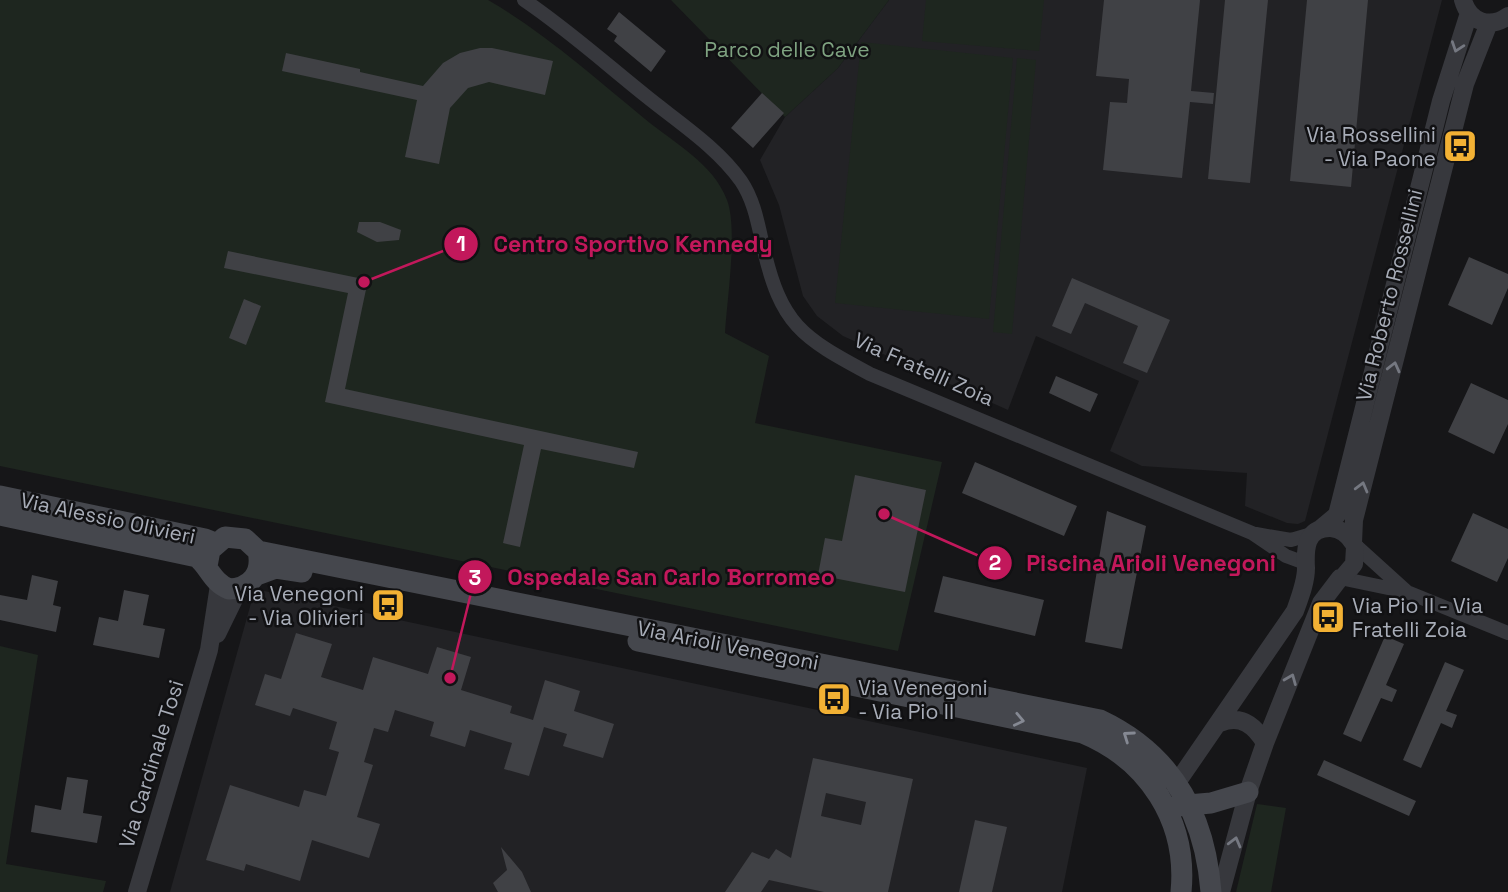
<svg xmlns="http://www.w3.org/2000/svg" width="1508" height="892" font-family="'Space Grotesk',sans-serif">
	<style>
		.built { fill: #222225 }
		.green { fill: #1e261f }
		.building { fill: #404145; fill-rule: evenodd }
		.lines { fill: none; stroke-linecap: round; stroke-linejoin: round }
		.minor { stroke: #37383d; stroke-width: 14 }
		.tertiary { stroke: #37383d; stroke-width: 18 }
		.secondary { stroke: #45474d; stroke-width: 21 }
		.oneway { stroke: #757881 }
		.oneway2 { stroke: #858993 }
		.labels { text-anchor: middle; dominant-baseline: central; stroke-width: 5; stroke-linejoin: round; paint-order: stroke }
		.park-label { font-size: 21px; fill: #7fa381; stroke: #111113 }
		.poi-label { font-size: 21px; fill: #a8adb8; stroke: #111113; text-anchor: end }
		.street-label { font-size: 21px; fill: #a8adb8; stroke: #111113 }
		.leader { fill: none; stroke: #c2185b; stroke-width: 2.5 }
		.callout-dot { fill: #c2185b; stroke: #111113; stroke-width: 2.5 }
		.mark-label { font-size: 21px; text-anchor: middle; font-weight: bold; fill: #fff }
		.callout-label { font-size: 23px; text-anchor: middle; font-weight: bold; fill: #c2185b; stroke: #111113; stroke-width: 5; stroke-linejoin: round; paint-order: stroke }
	</style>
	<rect width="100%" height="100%" fill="#161618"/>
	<path class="built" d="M889 0H1442L1305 521 1298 524 1287 523 1245 506 1247 473 1142 466 1110 451 1139 381 1036 336 1008 410 843 336 817 316 803 296 779 205 760 160 785 117 838 68Z
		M255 589 1087 768 1062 892H170Z"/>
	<path class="green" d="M0 0H488C545 33 594 77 645 119 674 143 713 163 727 200 738 229 727 299 725 333L769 356 755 423 942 462 898 651 0 466Z
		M671 0H889L838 68 785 117Z
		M926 0H1044L1039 51 922 41Z
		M861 42 1013 58 989 319 835 303Z
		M1017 58 1036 60 1012 334 993 332Z
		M0 646 38 655 6 864 106 881 103 892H0Z
		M1257 804 1286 808 1271 892H1236Z"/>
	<path class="building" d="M1104 0H1200L1191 91 1214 93 1213 104 1190 102 1182 178 1103 170 1110 102 1127 103 1129 79 1096 76Z
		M1225 0H1268L1250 183 1208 179Z
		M1307 0H1368L1351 187 1290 181Z
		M619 12 666 51 651 72 614 41 617 36 607 29Z
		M480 48H492L553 61 545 95 489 82 468 88 450 108 439 164 405 157 417 100 282 71 286 53 360 69V72L423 86 443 63 460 53Z
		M762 93 784 113 753 148 731 128Z
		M359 222H380L401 230 399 240 377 242 357 232Z
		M228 251 368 280 345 389 638 452 634 468 541 449 520 547 503 543 524 445 325 402 348 293 224 268Z
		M1469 257 1508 274V288L1492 325 1448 305Z
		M1072 278 1170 320 1147 373 1123 363 1138 326 1085 303 1071 334 1052 326Z
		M244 299 261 306 246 345 229 338Z
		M1056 376 1098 394 1090 412 1049 393Z
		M1471 383 1508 400V424L1494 454 1448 432Z
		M975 462 1077 506 1064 536 962 493Z
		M855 475 926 490 905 592 818 575 825 538 842 541Z
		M1107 511 1146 526 1122 649 1085 642Z
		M1473 513 1508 529V558L1497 582 1451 561Z
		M32 575 58 581 53 605 61 607 56 632 0 620V595L27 600Z
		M943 576 1044 600 1035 636 934 612Z
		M124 590 149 595 143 625 165 629 159 658 93 645 99 617 118 621Z
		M296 633 332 644 321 677 363 690 373 657 428 674 437 647 471 657 461 690 512 706 510 713 533 720 545 680 580 691 574 711 614 724 603 758 563 746 567 734 544 727 529 776 504 769 512 743 470 730 465 747 430 736 434 722 395 710 388 732 374 728 364 762 373 765 357 817 380 824 369 858 312 840 300 881 246 864 244 871 206 860 230 785 299 807 304 790 326 796 339 752 329 749 337 722 293 708 290 716 255 705 265 674 281 679Z
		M1385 636 1404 644 1386 685 1397 690 1392 702 1381 698 1361 742 1343 734Z
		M1445 662 1464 670 1446 711 1457 715 1452 728 1441 723 1421 768 1403 760Z
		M813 758 913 779 888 892H824L769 880 761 892H725L752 852 769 859 776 849 791 858ZM826 793 866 802 861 825 821 816Z
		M1324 760 1416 801 1409 816 1317 775Z
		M67 777 88 780 83 813 102 816 97 843 31 832 35 805 61 810Z
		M975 820 1007 827 992 892H959Z
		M501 847 522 872 531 892H498L493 883 507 870Z"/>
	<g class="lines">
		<path class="minor" d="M524 0C567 29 606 64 646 96 678 122 717 147 741 181 754 200 758 224 763 246 781 325 801 337 870 374L1252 533 1286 556 1305 563
			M1256 534 1291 540 1315 533
			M1353 543 1406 591
			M1340 578 1407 592 1508 633"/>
		<path class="tertiary" d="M1463 0C1469 22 1490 29 1508 16
			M1319 530 1337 515 1441 101 1469 13
			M1353 543 1354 520 1465 84 1489 23
			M1343 577 1354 564 1355 547
			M217 634 239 589
			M1220 723C1241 714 1255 726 1265 743
			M1176 784 1295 611C1300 597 1306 582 1306 568 1305 550 1305 527 1331 528 1341 529 1348 534 1353 543
			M137 892 209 650 219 585
			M1221 892 1248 792 1265 743 1321 603 1340 578"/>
		<path class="secondary" d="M0 496 205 539 215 543
			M0 515 197 557C210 568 212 582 229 589 251 588 263 573 258 551L245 539 225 537 210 550 207 566
			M258 551 1100 720C1172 754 1205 815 1211 892
			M257 575 276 568 302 572
			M638 641 1083 733C1148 760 1188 821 1181 892
			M1177 806 1211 803 1248 792"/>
	</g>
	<defs><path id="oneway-chevron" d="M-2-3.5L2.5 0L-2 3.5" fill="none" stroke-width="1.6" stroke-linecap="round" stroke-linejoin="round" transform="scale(1.75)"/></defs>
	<g class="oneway">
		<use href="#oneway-chevron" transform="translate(1457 47) rotate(109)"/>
		<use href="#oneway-chevron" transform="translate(1394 367) rotate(-76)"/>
		<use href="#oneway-chevron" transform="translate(1362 487) rotate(-75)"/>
		<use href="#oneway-chevron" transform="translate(1291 679) rotate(-68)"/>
		<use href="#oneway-chevron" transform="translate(1235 842) rotate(-75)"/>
	</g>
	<g class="oneway2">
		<use href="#oneway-chevron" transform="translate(1019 720) rotate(12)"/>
		<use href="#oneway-chevron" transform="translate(1128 736) rotate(-145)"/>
	</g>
	<defs>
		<g id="bus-square" transform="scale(1.75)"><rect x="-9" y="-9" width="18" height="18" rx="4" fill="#f2b134" stroke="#111113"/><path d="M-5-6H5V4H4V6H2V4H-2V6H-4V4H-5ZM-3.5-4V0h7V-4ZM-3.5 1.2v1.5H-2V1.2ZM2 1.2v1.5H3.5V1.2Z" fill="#111"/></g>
	</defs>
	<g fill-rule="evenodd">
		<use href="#bus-square" x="1460" y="146"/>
		<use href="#bus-square" x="388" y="605"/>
		<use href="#bus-square" x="1328" y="617"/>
		<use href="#bus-square" x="834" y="699"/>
	</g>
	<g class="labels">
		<g class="park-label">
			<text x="787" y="49">Parco delle Cave</text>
		</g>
		<g class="poi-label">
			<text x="1436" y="134">Via Rossellini<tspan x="1436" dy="24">- Via Paone</tspan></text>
			<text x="364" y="593">Via Venegoni<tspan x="364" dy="24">- Via Olivieri</tspan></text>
			<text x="1352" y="605" text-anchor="start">Via Pio II - Via<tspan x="1352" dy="24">Fratelli Zoia</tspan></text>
			<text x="858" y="687" text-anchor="start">Via Venegoni<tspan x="858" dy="24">- Via Pio II</tspan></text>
		</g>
		<g class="street-label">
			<text transform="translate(1389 295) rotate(-76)">Via Roberto Rossellini</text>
			<text transform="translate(924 369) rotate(24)">Via Fratelli Zoia</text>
			<text transform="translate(108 518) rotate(12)">Via Alessio Olivieri</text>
			<text transform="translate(728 645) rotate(11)">Via Arioli Venegoni</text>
			<text transform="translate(151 764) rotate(-73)">Via Cardinale Tosi</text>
		</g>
	</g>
	<path class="leader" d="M364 282L461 244M884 514L995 563M450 678L475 577"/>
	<g class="callout-dot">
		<circle cx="364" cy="282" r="7"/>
		<circle cx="884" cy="514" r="7"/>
		<circle cx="450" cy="678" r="7"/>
		<circle cx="461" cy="244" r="18"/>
		<circle cx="995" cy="563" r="18"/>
		<circle cx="475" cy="577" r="18"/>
	</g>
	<g class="mark-label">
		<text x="461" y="251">1</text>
		<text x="995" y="570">2</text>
		<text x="475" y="585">3</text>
	</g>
	<g class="callout-label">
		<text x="633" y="252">Centro Sportivo Kennedy</text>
		<text x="1151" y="571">Piscina Arioli Venegoni</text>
		<text x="671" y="585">Ospedale San Carlo Borromeo</text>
	</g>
</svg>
